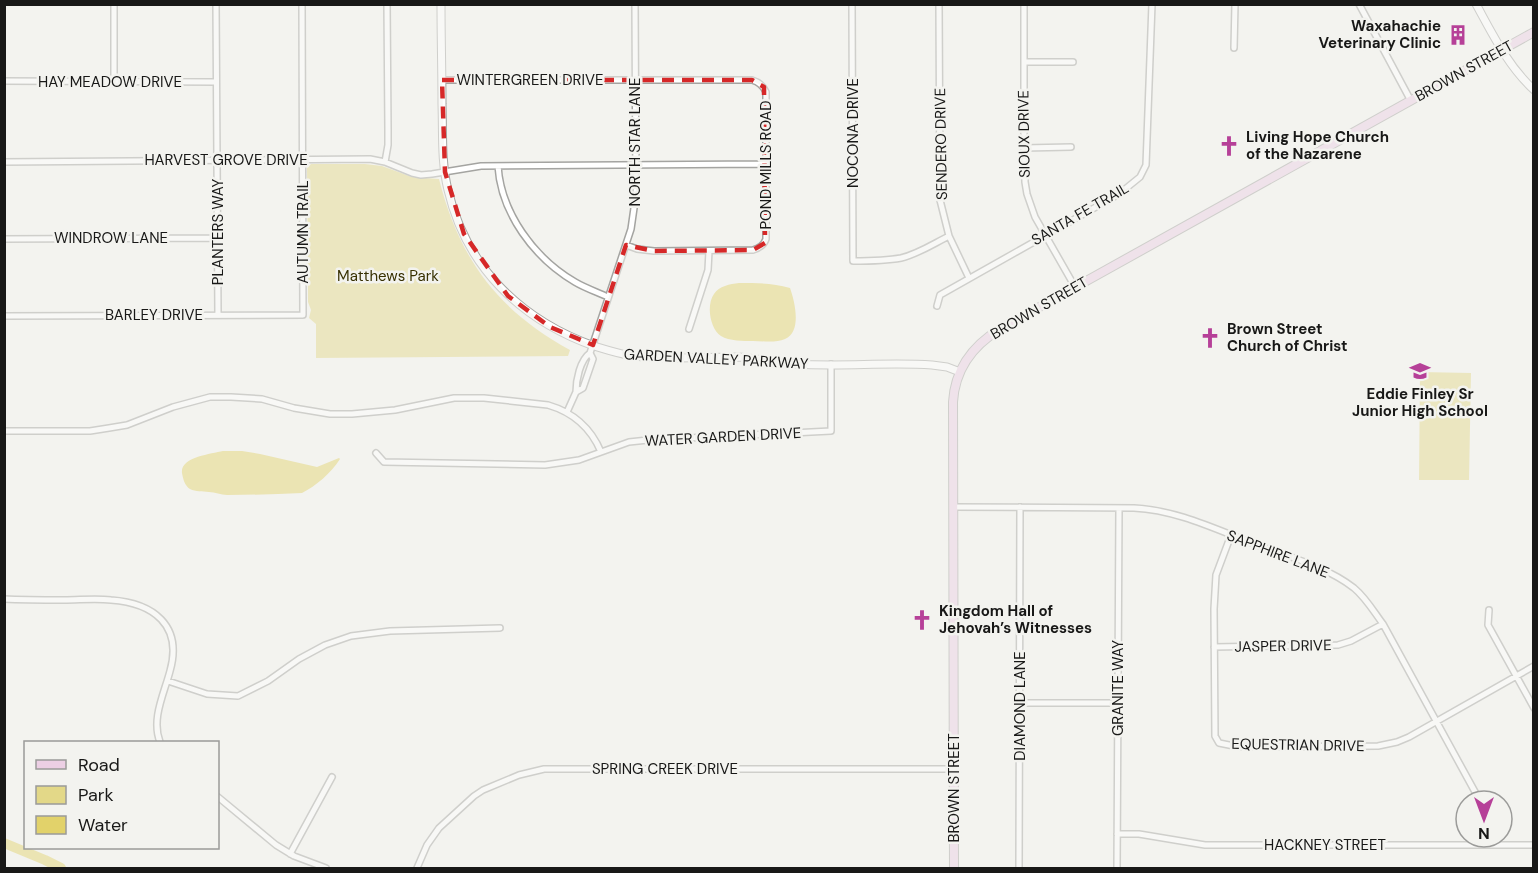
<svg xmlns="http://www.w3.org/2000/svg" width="1538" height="873" font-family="'DM Sans',sans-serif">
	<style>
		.green { fill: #e3d888 }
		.water { fill: #e2d26a }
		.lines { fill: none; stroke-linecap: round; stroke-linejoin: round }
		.river { stroke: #e2d26a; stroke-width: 10 }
		.minor-casing { stroke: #a4a4a1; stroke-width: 8 }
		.tertiary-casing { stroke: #a4a4a1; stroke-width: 9 }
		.secondary-casing { stroke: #a4a4a1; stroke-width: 10 }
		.minor { stroke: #fff; stroke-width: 5 }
		.tertiary { stroke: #fff; stroke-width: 7 }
		.secondary { stroke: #eccfe4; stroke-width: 8 }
		.marked { fill: none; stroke: #d62828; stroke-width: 4.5; stroke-dasharray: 12 8; stroke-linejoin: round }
		.labels { text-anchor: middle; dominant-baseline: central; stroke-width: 5; stroke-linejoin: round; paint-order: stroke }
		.poi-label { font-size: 15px; font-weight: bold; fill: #181817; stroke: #f3f3ef; text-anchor: start }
		.street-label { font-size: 15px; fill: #181817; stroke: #f3f3ef }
		.park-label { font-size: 15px; fill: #383103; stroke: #f3f3ef }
	</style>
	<rect width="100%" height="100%" fill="#f3f3ef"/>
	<path class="green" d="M311 164H365L382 166 412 177 439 179C459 258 497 310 570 350L568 356 316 358V324L309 318 311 310 308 302 307 168Z
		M1420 372 1471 373 1469 480H1419Z"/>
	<path class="water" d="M739 283C757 283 773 283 790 288 795 302 802 332 785 339 776 343 763 341 753 341 744 341 729 341 721 336 710 329 706 305 714 294 719 286 730 284 739 283Z
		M223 451H242L260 454 317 467 339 458 340 459C331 473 316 486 302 493 277 494 252 495 227 495 221 495 215 492 209 492 202 491 196 492 190 489 185 486 183 479 182 473 180 457 211 454 223 451Z"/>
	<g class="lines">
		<path class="river" d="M4 843 45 860 61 868"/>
		<g class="minor-casing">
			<path id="minor" d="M216 4 218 315
				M852 4 853 261C869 261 885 261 901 258 918 254 933 244 949 236
				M939 4 940 200 949 236 969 278
				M1024 4V143L1025 182 1027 194 1035 217 1075 287
				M1359 4 1411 101
				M1234 48 1235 4
				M1024 62H1073
				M442 80H752C759 82 763 85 766 92V239C764 245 760 248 753 250L654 251 637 249 626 245
				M4 81 216 82
				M114 82V4
				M1024 148 1071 147
				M4 162 370 159 385 162 412 173 421 175 432 174 481 166 766 164
				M385 162 388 145V129L387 4
				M498 166C501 213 534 258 575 282 585 288 597 292 608 297
				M4 239 218 238
				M937 306 940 295 1119 194 1140 177 1146 165 1152 4
				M4 316 303 315 302 4
				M689 329 708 270 709 251
				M590 353 593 359 583 388 576 392C576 380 580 360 590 353L631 229 636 194 635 4
				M567 412 576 392
				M4 431H90L109 428 127 425 173 407 210 397H231L262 399 294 408 330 414H352L395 410 454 398H484L548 405C572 412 591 428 601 452
				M376 453 384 462 545 465 579 460 629 442 648 440 831 431V364
				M954 507 1134 508C1177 510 1217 530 1257 545 1290 557 1327 567 1354 588 1366 598 1374 612 1383 624L1480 801
				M1231 535 1216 575 1214 609 1215 736 1219 743 1239 747 1378 746 1397 742 1409 737 1534 666
				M4 599C24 600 44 600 64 600 80 600 95 598 111 600 153 603 183 625 170 671 164 694 151 719 160 742
				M1489 610 1488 625 1534 708
				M1214 647 1338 645 1351 641 1383 624
				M168 681 207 694 238 696 268 681 299 659 325 645 351 636 390 631 500 628
				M1020 703H1118
				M218 797 276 845 294 856 326 868
				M1117 834H1139L1205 845H1534
				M290 854 332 777
				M417 868 427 845 439 828 474 796 483 790 519 775 544 769H954
				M1019 868 1020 507
				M1117 868 1119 508"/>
		</g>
		<g class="tertiary-casing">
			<path id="tertiary" d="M441 4C441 38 442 71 442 104 443 133 441 162 448 190 466 267 521 320 594 346 607 350 619 354 633 356 667 360 703 357 737 357 757 358 776 363 796 364 841 367 887 362 932 365L947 367 960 372
				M1476 4C1493 35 1508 66 1534 90"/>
		</g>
		<g class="secondary-casing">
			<path id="secondary" d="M954 868 953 402C955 369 972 346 1000 329L1534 32"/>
		</g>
		<use href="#minor" class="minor"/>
		<use href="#tertiary" class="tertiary"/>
		<use href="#secondary" class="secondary"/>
	</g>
	<path d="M0 0H1538V873H0ZM442 80H752L764 87 765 243 753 250 654 251 626 245 593 345 550 327 508 296 464 234 445 172Z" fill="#f3f3ef" fill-opacity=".55" fill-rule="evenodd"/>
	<path class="marked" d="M442 80H752L764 87 765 243 753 250 654 251 626 245 593 345 550 327 508 296 464 234 445 172Z"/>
	<defs>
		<g id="building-bare" transform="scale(1.62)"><path d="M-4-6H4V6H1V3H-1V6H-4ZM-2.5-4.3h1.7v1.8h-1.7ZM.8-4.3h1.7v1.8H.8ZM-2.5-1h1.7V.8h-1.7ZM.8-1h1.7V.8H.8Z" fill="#b64098" stroke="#f3f3ef" stroke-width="2.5" paint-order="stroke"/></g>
		<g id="church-bare" transform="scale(1.62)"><path d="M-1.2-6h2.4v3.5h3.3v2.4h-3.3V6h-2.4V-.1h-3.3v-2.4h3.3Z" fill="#b64098" stroke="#f3f3ef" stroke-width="2.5" paint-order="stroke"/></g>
		<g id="school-bare" transform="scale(1.62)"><path d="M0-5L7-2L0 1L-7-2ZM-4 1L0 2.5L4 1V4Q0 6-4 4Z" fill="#b64098" stroke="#f3f3ef" stroke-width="2.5" paint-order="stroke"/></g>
	</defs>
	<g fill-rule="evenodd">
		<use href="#building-bare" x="1458" y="35"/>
		<use href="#church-bare" x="1229" y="146"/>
		<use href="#church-bare" x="1210" y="338"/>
		<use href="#school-bare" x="1420" y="371"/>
		<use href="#church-bare" x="922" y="620"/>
	</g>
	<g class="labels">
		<g class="poi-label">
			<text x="1441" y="26" text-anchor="end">Waxahachie<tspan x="1441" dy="17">Veterinary Clinic</tspan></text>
			<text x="1246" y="137">Living Hope Church<tspan x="1246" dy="17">of the Nazarene</tspan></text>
			<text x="1227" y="329">Brown Street<tspan x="1227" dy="17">Church of Christ</tspan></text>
			<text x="1420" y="394" text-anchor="middle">Eddie Finley Sr<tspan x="1420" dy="17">Junior High School</tspan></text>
			<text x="939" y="611">Kingdom Hall of<tspan x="939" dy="17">Jehovah’s Witnesses</tspan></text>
		</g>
		<g class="street-label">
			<text transform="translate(1464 71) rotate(-29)">BROWN STREET</text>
			<text x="530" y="80">WINTERGREEN DRIVE</text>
			<text x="110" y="82">HAY MEADOW DRIVE</text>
			<text transform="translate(853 133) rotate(-90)">NOCONA DRIVE</text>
			<text transform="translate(1024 134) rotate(-91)">SIOUX DRIVE</text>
			<text transform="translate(635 142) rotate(-90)">NORTH STAR LANE</text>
			<text transform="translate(941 144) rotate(-91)">SENDERO DRIVE</text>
			<text x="226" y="160">HARVEST GROVE DRIVE</text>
			<text transform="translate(766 165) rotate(-90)">POND MILLS ROAD</text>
			<text transform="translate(1080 214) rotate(-30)">SANTA FE TRAIL</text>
			<text transform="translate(218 232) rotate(-90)">PLANTERS WAY</text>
			<text transform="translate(303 232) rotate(-90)">AUTUMN TRAIL</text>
			<text x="111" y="238">WINDROW LANE</text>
			<text transform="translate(1039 308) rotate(-30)">BROWN STREET</text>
			<text x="154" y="315">BARLEY DRIVE</text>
			<text transform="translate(716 359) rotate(3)">GARDEN VALLEY PARKWAY</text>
			<text transform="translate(723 437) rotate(-3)">WATER GARDEN DRIVE</text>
			<text transform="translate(1278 554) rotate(21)">SAPPHIRE LANE</text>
			<text transform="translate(1283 646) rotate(-1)">JASPER DRIVE</text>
			<text transform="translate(1118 688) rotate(-90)">GRANITE WAY</text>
			<text transform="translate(1020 706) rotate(-90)">DIAMOND LANE</text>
			<text transform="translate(1298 745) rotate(1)">EQUESTRIAN DRIVE</text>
			<text x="665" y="769">SPRING CREEK DRIVE</text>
			<text transform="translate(954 788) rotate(-90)">BROWN STREET</text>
			<text x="1325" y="845">HACKNEY STREET</text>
		</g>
		<g class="park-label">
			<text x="388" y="276">Matthews Park</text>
		</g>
	</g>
	<rect width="1538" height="873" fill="none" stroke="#181817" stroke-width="12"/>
	<rect x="24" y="741" width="195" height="108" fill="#f3f3ef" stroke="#9b9b99" stroke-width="1.5"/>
	<rect x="36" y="760" width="30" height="9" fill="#eccfe4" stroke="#9b9b99" stroke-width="1.5"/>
	<text x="78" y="771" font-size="18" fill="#181817">Road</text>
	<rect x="36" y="786" width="30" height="18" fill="#e3d888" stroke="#9b9b99" stroke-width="1.5"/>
	<text x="78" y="801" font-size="18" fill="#181817">Park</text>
	<rect x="36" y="816" width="30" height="18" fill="#e2d26a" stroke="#9b9b99" stroke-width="1.5"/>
	<text x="78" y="831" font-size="18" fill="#181817">Water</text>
	<g transform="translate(1484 819) rotate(180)"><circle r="28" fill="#f3f3ef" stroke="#9b9b99" stroke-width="1.5"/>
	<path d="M0-4.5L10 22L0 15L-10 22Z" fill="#b64098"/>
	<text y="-9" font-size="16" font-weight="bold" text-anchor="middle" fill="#181817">N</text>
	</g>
</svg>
